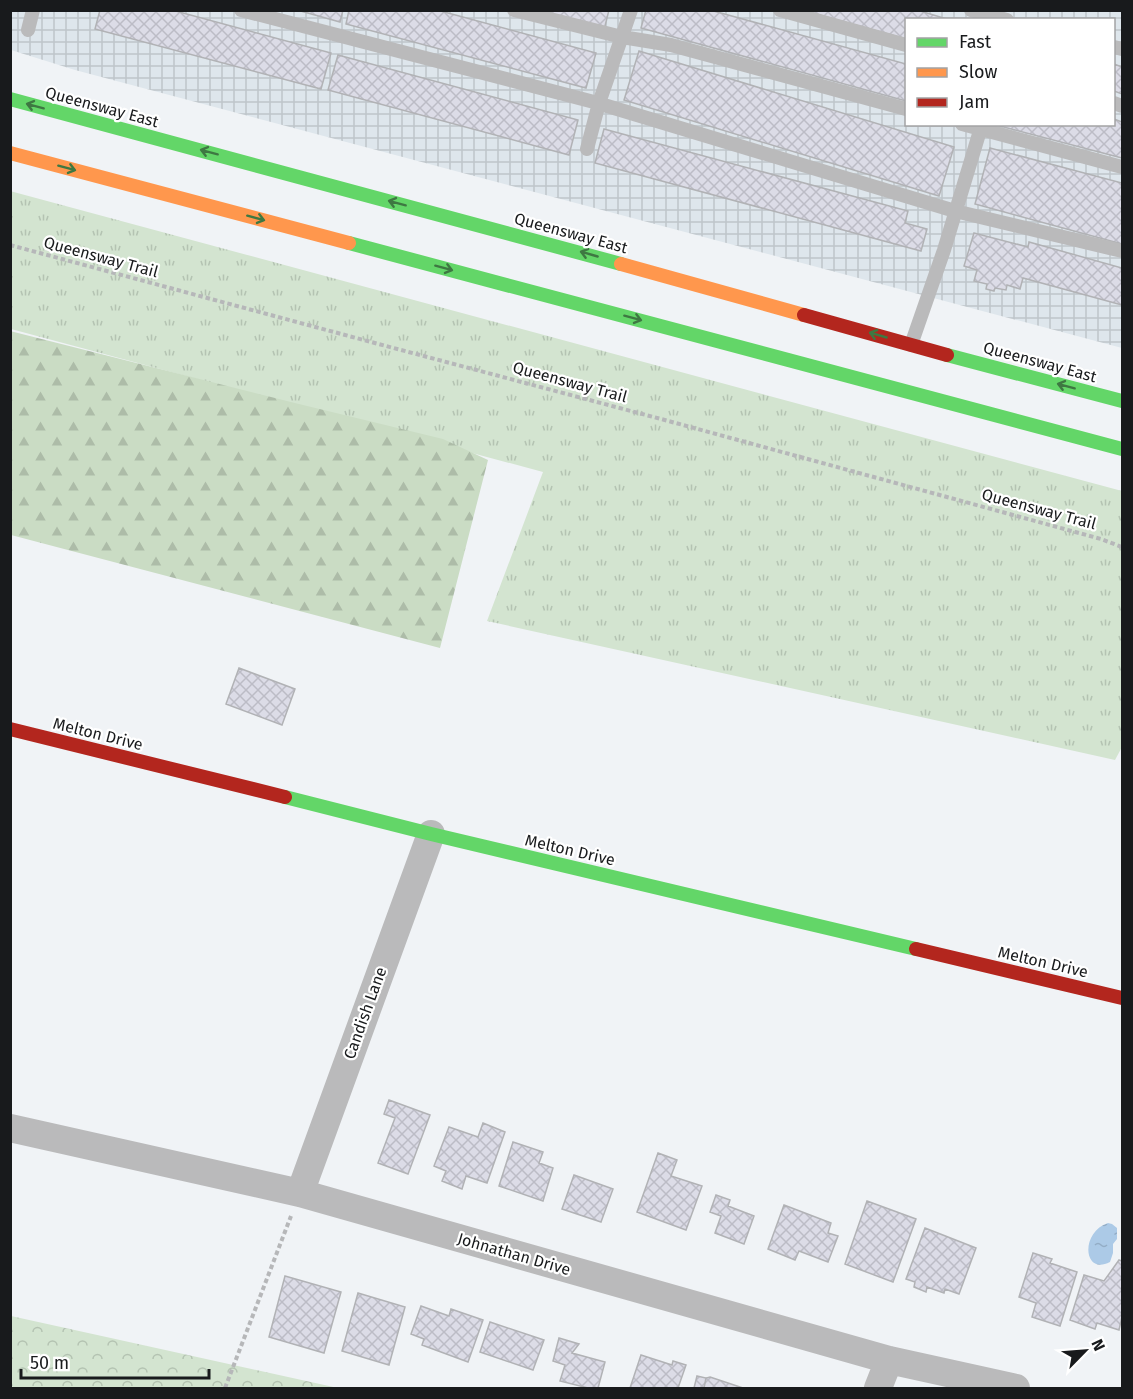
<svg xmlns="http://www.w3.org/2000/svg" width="1133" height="1399" font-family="'Fira Sans',sans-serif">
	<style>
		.industrial { fill: url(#industrial-grid); fill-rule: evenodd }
		.grass { fill: url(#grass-tufts) }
		.forest { fill: url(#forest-firs) }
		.park { fill: url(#park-crowns) }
		.water { fill: url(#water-ripples) }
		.building { fill: url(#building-cross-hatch); stroke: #b1b2b5; stroke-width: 1.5 }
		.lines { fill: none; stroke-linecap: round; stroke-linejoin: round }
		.path { stroke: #b6b7b9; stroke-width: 4; stroke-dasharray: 4.5 3; stroke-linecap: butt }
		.lane { stroke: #bababb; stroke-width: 14 }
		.street { stroke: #bababb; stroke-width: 28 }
		.fast { stroke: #63d668; stroke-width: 14 }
		.slow { stroke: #ff974d; stroke-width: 14 }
		.jam { stroke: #b3261e; stroke-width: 14 }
		.oneway { stroke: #3e7842 }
		.labels { text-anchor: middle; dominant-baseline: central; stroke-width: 4.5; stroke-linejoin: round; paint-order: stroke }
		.street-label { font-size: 16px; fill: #181a1c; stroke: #fff }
	</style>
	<defs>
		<pattern id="industrial-grid" width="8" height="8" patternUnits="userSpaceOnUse" patternTransform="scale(1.5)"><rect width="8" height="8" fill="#dee6ec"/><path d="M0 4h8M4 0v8" fill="none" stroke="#bec5ca"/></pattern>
		<pattern id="grass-tufts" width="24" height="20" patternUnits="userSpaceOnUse" patternTransform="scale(1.5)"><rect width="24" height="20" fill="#d3e4d0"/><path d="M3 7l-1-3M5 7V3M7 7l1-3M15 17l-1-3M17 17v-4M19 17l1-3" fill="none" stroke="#b4c3b2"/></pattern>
		<pattern id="forest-firs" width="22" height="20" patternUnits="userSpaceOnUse" patternTransform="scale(1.5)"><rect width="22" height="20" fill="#cadcc4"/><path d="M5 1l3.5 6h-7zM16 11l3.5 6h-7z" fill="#adbca8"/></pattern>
		<pattern id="park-crowns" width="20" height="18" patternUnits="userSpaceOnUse" patternTransform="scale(1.5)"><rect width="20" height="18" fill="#d3e4d0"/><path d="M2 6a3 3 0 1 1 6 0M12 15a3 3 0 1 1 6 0" fill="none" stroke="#b4c3b2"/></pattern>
		<pattern id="water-ripples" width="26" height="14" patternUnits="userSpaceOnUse" patternTransform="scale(1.5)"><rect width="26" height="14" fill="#accae7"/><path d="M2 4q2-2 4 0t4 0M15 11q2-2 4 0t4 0" fill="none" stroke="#93adc6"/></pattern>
		<pattern id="building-cross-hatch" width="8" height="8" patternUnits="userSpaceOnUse" patternTransform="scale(1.5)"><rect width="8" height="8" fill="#dcdce7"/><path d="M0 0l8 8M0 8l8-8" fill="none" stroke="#bcbcc6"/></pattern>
	</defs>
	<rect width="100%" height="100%" fill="#f0f3f6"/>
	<path class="industrial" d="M11 10 1122 11V348L75 70 11 50ZM906 20H1114V124H906Z"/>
	<path class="grass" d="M10 191 1122 491V747L1115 760 487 621 543 472 11 329Z"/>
	<path class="forest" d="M10 331 299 404 443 439 488 460 440 648 11 535Z"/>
	<path class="park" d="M11 1316 338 1388H11Z"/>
	<path class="water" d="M1108 1223 1112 1224 1117 1228V1239L1113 1244V1253L1110 1262C1083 1276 1080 1232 1108 1223Z"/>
	<path class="building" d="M100 10H172L331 53 321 89 95 29Z
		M297 10H343L340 22Z
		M349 10H437L596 53 586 88 346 24Z
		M533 10H609L604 30Z
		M646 10H710L906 64V101L641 28Z
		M801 10H917L950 20H906V39Z
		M639 51 954 147 939 196 624 100Z
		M338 55 578 120 569 155 328 90Z
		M1114 64 1122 67V94L1114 91Z
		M1114 119 1122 122V158L996 125 1114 124Z
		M604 129 908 211 905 223 927 229 921 251 595 163Z
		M990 148 1122 183V244L975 204Z
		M974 233 1028 247 1029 242 1122 268V305L1023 278 1020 289 1007 285 1006 290 995 288 994 291 986 289 987 284 974 281 977 270 964 266Z
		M239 668 295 689 282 725 226 704Z
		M389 1100 430 1115 408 1174 378 1163 395 1118 384 1114Z
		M483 1123 505 1132 487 1183 466 1176 462 1189 442 1181 446 1171 434 1166 449 1127 478 1137Z
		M513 1142 543 1152 539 1163 553 1168 543 1201 499 1186Z
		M658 1153 677 1160 671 1176 702 1186 686 1230 637 1212Z
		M574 1175 613 1189 601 1222 562 1209Z
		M716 1195 730 1200 728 1206 754 1216 744 1244 715 1233 721 1216 710 1212Z
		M867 1201 916 1219 893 1282 845 1264Z
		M784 1205 831 1223 828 1233 838 1236 828 1262 799 1251 795 1260 768 1249Z
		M925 1228 976 1248 959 1294 945 1289 944 1293 927 1287 926 1292 914 1287 915 1282 906 1279Z
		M1033 1253 1052 1259 1050 1263 1077 1272 1060 1326 1032 1317 1036 1303 1019 1297Z
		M1119 1260 1122 1261V1317L1119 1330 1097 1323 1095 1329 1070 1320 1084 1275 1104 1281Z
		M285 1276 341 1292 324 1353 269 1337Z
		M358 1293 405 1307 389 1365 342 1351Z
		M421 1306 449 1316 451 1309 483 1320 468 1362 422 1345 424 1339 411 1334Z
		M490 1322 544 1340 533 1370 480 1352Z
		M559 1338 579 1344 572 1353 605 1362 598 1388H588L560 1381 565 1365 553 1361Z
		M641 1355 672 1365 673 1361 686 1365 678 1388H630Z
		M697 1376 706 1378 704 1388H694Z
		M710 1377 743 1388H704L706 1378Z"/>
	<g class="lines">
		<path class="path" d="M10 245 386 346 661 419 1101 539 1122 547
			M225 1388 291 1216"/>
		<path class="lane" d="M241 10 594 102 955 211 1122 251
			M514 10 622 37 671 45 906 109
			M780 10 906 45
			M971 10 1007 20
			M28 30 33 10
			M1114 47 1122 49
			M1114 103 1122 106
			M962 124 1122 167
			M587 149 599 103 631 10
			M911 345 944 250 982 124"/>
		<path class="street" d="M10 1128 300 1193 889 1360 1016 1388
			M300 1193 431 834
			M878 1388 889 1360"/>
		<path class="fast" d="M10 99 621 264
			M349 243 1122 449
			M947 355 1122 401
			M285 797 431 834 916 949"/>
		<path class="slow" d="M10 153 349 243
			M621 264 804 315"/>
		<path class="jam" d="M804 315 947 355
			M10 729 285 797
			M916 949 1122 998"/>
	</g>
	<defs><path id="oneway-shaft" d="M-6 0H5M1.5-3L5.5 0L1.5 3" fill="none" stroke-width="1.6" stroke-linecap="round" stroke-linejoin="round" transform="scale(1.5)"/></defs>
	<g class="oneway">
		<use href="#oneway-shaft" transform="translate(35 106) rotate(-165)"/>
		<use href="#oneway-shaft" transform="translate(209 152) rotate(-165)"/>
		<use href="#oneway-shaft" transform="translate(67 168) rotate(15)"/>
		<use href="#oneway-shaft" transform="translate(397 203) rotate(-165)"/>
		<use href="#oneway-shaft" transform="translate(256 218) rotate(15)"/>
		<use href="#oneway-shaft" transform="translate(589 254) rotate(-164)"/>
		<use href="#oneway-shaft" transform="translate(444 268) rotate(15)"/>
		<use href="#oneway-shaft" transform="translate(633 318) rotate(15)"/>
		<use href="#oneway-shaft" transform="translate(878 335) rotate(-164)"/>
		<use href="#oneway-shaft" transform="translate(1066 386) rotate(-165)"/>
	</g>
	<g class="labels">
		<g class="street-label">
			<text transform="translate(102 107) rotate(15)">Queensway East</text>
			<text transform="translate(571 233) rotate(15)">Queensway East</text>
			<text transform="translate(101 257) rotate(15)">Queensway Trail</text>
			<text transform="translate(1040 362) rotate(15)">Queensway East</text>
			<text transform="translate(570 382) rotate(15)">Queensway Trail</text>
			<text transform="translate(1039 509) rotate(15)">Queensway Trail</text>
			<text transform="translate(98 734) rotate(14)">Melton Drive</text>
			<text transform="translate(570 850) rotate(13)">Melton Drive</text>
			<text transform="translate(1043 962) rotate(13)">Melton Drive</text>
			<text transform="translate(365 1013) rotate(-70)">Candish Lane</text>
			<text transform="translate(514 1254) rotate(16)">Johnathan Drive</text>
		</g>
	</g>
	<rect width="1133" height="1399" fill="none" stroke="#181a1c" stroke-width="24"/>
	<rect x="905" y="18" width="210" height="108" fill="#ffffff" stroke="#a3a3a4" stroke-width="1.5"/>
	<rect x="917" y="38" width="30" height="9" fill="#63d668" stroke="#a3a3a4" stroke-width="1.5"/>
	<text x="959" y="48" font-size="18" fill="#181a1c">Fast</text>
	<rect x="917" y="68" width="30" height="9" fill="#ff974d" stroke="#a3a3a4" stroke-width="1.5"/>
	<text x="959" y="78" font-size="18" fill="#181a1c">Slow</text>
	<rect x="917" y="98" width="30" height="9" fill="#b3261e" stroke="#a3a3a4" stroke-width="1.5"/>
	<text x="959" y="108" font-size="18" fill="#181a1c">Jam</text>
	<g transform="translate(1085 1351) rotate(65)" stroke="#ffffff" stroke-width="4.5" paint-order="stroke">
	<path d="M0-4.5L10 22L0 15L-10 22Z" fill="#181a1c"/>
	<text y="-9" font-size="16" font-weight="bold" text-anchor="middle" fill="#181a1c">N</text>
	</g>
	<path d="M21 1369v9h188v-9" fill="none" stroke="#181a1c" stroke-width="3"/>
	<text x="30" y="1369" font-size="18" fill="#181a1c" stroke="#ffffff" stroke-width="4.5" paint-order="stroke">50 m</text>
</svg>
